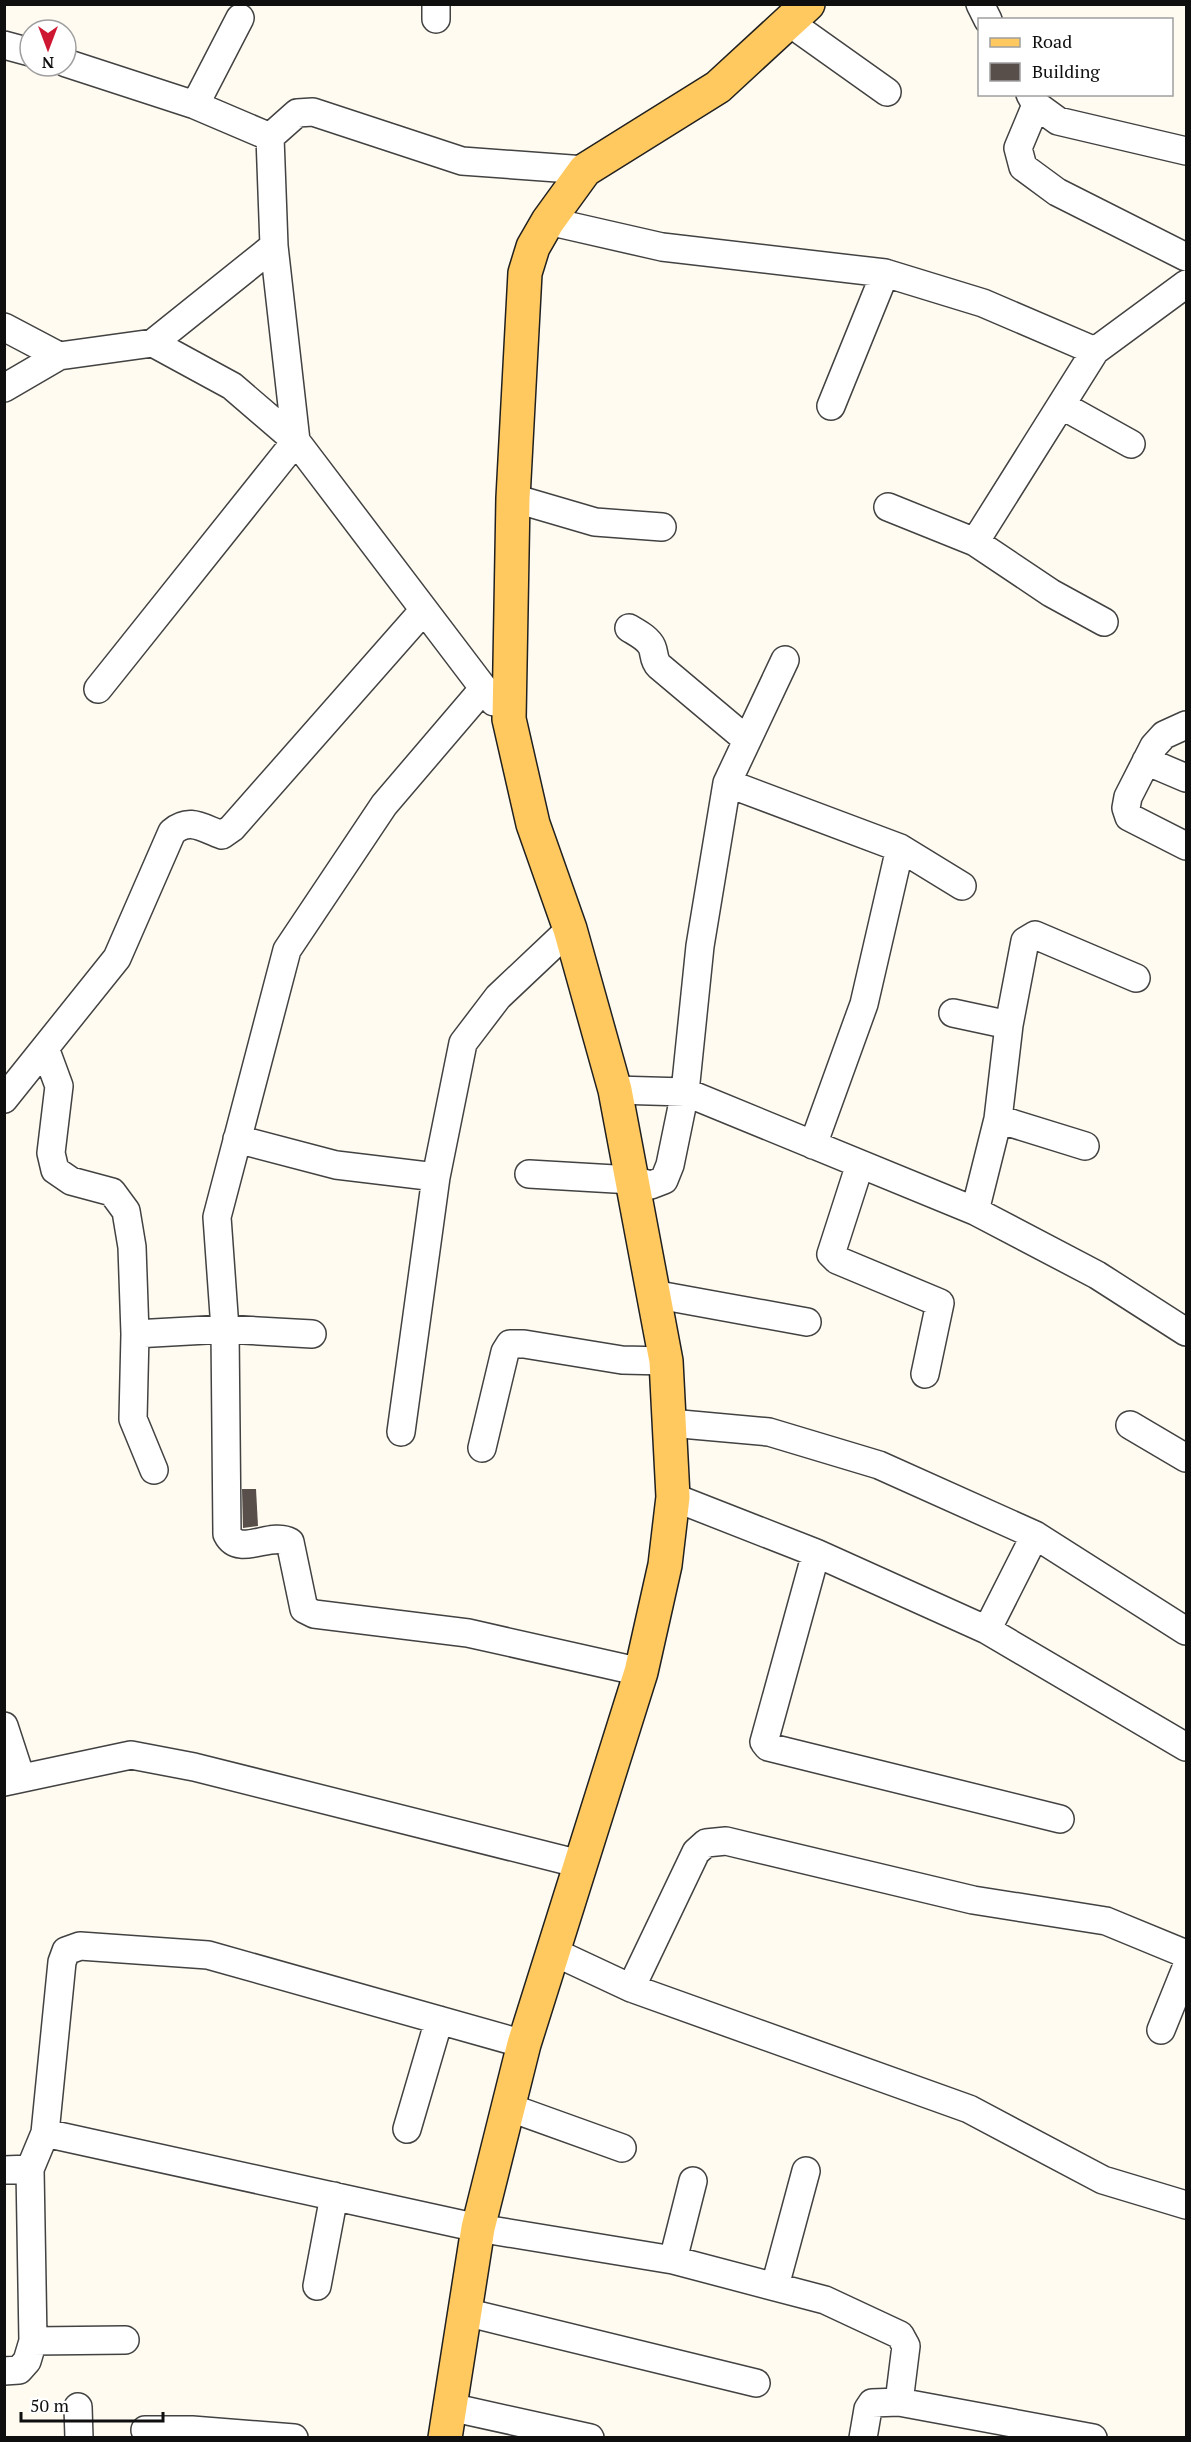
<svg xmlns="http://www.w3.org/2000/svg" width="1191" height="2442" font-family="'PT Serif',serif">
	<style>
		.building { fill: #584e4a }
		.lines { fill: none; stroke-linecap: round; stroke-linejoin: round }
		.minor-casing { stroke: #424242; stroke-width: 30 }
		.major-casing { stroke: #202020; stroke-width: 36 }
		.minor { stroke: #fff; stroke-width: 27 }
		.major { stroke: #ffc960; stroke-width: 33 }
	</style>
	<rect width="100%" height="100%" fill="#fffbf0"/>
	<path class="building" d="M242 1489H256L258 1526 243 1528Z"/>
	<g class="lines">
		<g class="minor-casing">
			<path id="minor" d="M436 4V19
				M980 4 988 20
				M790 23 887 92
				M4 45 30 52
				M66 63 195 105 270 137
				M1030 94 1036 105 1058 121 1186 151
				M195 105 240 18
				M1036 105 1018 148 1023 167 1057 192 1186 257
				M270 137 297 113 313 112 462 161 585 170
				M548 221 662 247 885 273 983 303 1095 351
				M4 327 59 356
				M153 343 274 246
				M4 388 59 356 153 343 232 386 296 441 494 702
				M1061 405 1131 444
				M831 406 885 273
				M513 498 595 522 662 527
				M888 507 975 542 1051 593 1104 622
				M975 542 1095 351 1186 284
				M629 628C637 633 648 638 652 647 655 654 653 660 659 666L747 740
				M98 689 296 441 274 246 270 137
				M483 689 384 805 287 950 217 1217 225 1329 227 1534C239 1558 270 1531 290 1542L304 1609 314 1614 468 1633 641 1672
				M1186 725 1164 735 1154 746 1128 797 1126 808 1129 817 1186 846
				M1146 761 1186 778
				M727 783 900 848 962 886
				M953 1013 1009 1025
				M45 1048 59 1086 51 1153 55 1170 71 1181 112 1192 126 1211 132 1247 135 1334 133 1419 154 1470
				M615 1090 685 1092 975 1211 1097 1275 1186 1332
				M4 1099 117 958 172 832C190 817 202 828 222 835L232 828 424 610
				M998 1119 1085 1146
				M237 1139 336 1165 436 1177
				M813 1145 864 1004 900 848
				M860 1164 831 1254 837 1260 940 1303 925 1374
				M529 1174 632 1180 651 1185 664 1180 670 1165 685 1092 700 946 727 783 785 660
				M975 1211 998 1119 1009 1025 1025 941 1035 935 1136 978
				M653 1294 807 1322
				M135 1334 225 1329 312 1334
				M670 1423 769 1432 879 1465 1035 1535 1186 1631
				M1130 1425 1186 1458
				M401 1432 436 1177 463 1043 498 997 570 929
				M482 1448 505 1352 510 1344H524L622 1360 666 1361
				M673 1497 816 1553 987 1630 1186 1747
				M816 1553 764 1742 768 1747 1060 1819
				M987 1630 1035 1535
				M4 1726 21 1778
				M4 1782 131 1755 194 1767 580 1864
				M554 1952 631 1988 969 2109 1103 2180 1186 2205
				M631 1988 696 1852 706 1843 726 1841 973 1900 1106 1921 1186 1954
				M1161 2030 1186 1968
				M508 2107 622 2148
				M407 2129 439 2020
				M45 2133 478 2228 673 2260 825 2300 900 2335 906 2346 899 2402
				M4 2170 30 2169
				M673 2260 693 2181
				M317 2286 334 2196
				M775 2286 806 2171
				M465 2312 756 2383
				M33 2341 125 2340
				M4 2371 19 2370 27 2361 33 2341 30 2169 45 2133 62 1962 66 1951 80 1946 208 1955 524 2044
				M78 2407 79 2438
				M450 2407 590 2438
				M145 2430H192L294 2438
				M863 2438 868 2409 872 2403 899 2402 1093 2438"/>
		</g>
		<g class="major-casing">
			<path id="major" d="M445 2438 478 2228 524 2044 641 1672 665 1565 673 1497 666 1361 615 1090 570 929 533 824 509 719 513 498 525 273 533 247 548 221 585 170 718 87 808 4"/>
		</g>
		<use href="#minor" class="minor"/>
		<use href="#major" class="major"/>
	</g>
	<rect width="1191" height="2442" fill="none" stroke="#0f0f0f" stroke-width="12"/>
	<rect x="978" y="18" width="195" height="78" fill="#ffffff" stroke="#9f9f9f" stroke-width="1.5"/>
	<rect x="990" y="38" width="30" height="9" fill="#ffc960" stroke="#9f9f9f" stroke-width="1.5"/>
	<text x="1032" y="48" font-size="18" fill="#0f0f0f">Road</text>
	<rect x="990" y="63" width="30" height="18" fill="#584e4a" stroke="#9f9f9f" stroke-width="1.5"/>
	<text x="1032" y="78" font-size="18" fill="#0f0f0f">Building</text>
	<g transform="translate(48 48) rotate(180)"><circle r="28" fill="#ffffff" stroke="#9f9f9f" stroke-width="1.5"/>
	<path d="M0-4.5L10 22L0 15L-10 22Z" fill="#ce1832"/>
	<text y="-9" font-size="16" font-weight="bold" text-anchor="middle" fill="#0f0f0f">N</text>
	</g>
	<path d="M21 2412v9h142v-9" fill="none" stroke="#0f0f0f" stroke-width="3"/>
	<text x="30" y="2412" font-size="18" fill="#0f0f0f" stroke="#ffffff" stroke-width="4.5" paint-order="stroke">50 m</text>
</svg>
